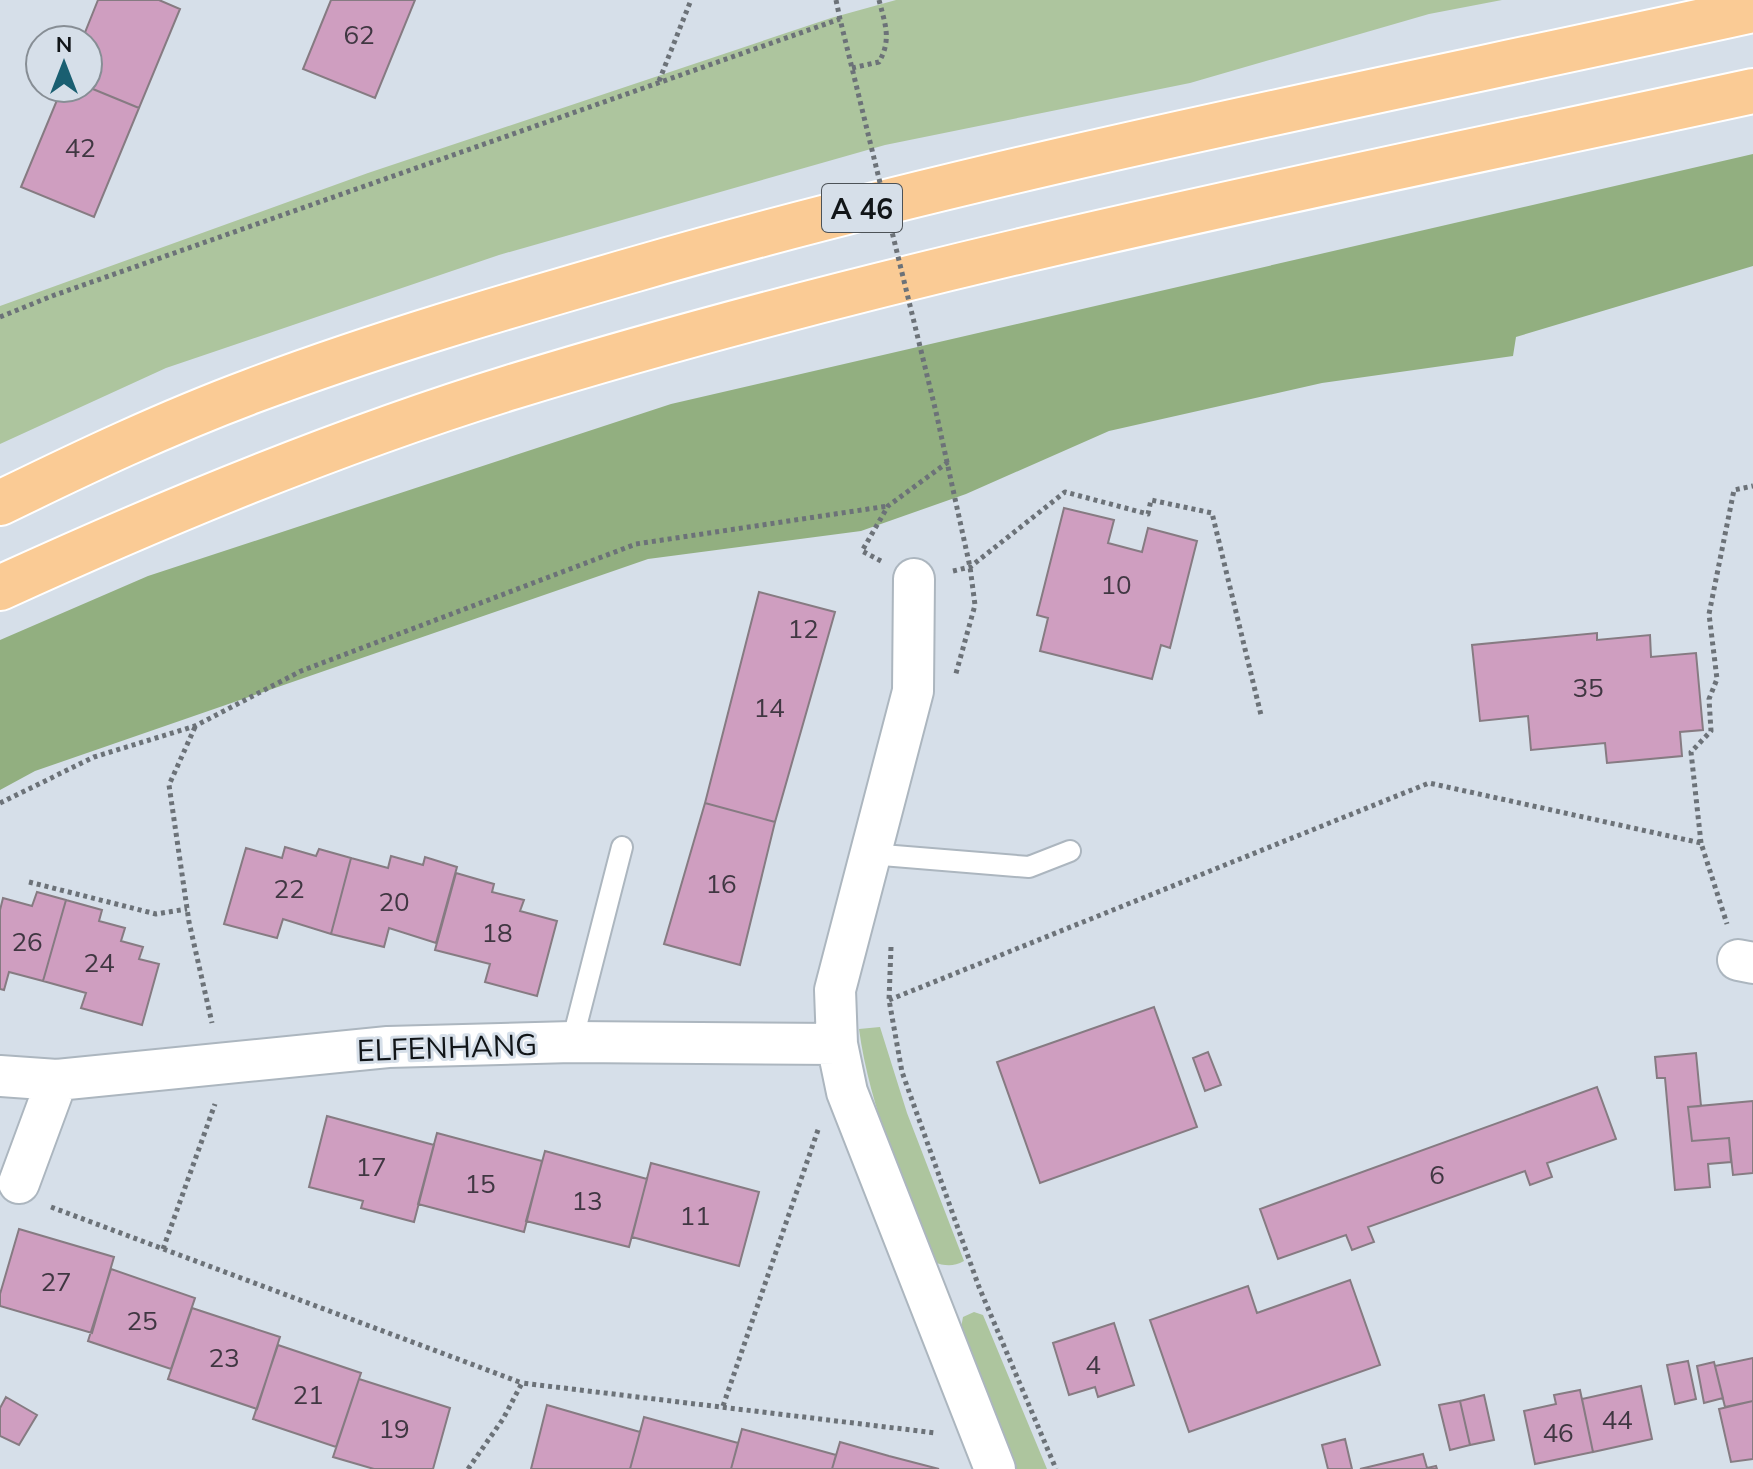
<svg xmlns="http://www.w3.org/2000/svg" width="1753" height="1469" font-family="Mulish,sans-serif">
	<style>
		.green { fill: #adc59e }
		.forest { fill: #92af80 }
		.building { fill: #cf9ec0; stroke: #867b82; stroke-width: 2 }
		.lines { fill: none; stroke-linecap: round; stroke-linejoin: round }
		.service-casing { stroke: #acb6bf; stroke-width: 24 }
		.minor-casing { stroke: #acb6bf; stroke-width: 44 }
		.motorway-casing { stroke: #fff; stroke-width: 48 }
		.path { stroke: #6c7278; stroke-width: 5; stroke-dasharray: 4 4; stroke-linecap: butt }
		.service { stroke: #fff; stroke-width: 20 }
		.minor { stroke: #fff; stroke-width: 40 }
		.motorway { stroke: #facb95; stroke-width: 44 }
		.path-bridge { stroke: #6c7278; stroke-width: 5; stroke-dasharray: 4 4; stroke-linecap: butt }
		.labels { text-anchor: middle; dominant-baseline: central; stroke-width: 6; stroke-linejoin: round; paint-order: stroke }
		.number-label { font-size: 26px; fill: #403742 }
		.shield { fill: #d6dfe9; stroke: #4c5257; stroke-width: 2 }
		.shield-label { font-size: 28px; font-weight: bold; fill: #111518 }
		.street-label { font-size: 30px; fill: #111518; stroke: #d6dfe9 }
	</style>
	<rect width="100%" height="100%" fill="#d6dfe9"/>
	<path class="green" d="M896 0H1502L1429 14 1190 83 885 145 499 255 166 368 0 444V306L368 173 831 18Z
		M880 1027 907 1113 964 1261C953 1267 945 1266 933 1262 905 1186 870 1110 859 1029Z
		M974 1312 983 1315 1047 1469H1014L960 1333 963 1317Z"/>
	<path class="forest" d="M1753 154V266L1516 337 1513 356 1322 383 1109 431 966 494 861 531 648 559 35 771 0 790V640L148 576 671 404Z"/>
	<path class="building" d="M98 0H159L180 9 139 108 88 87V40H82Z
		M331 0H415L375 98 303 69Z
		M88 87 139 108 94 217 21 187 62 88Z
		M1064 508 1114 520 1108 543 1142 552 1148 528 1197 541 1170 648 1161 645 1152 679 1040 651 1048 618 1037 615Z
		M759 592 835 612 775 822 705 803Z
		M1597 633V640L1650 635 1651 657 1696 653 1703 730 1680 732 1682 756 1607 763 1605 743 1531 750 1528 716 1480 721 1472 645Z
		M705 803 775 822 740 965 664 944Z
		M285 847 316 856 319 849 351 858 331 934 283 919 277 938 224 924 246 848 282 858Z
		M391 856 423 865 425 857 457 867 436 943 389 928 384 947 331 934 351 858 388 868Z
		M456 873 494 884 492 892 524 900 520 911 557 921 537 996 485 982 490 964 435 950Z
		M37 892 66 900 43 981 9 972 4 990 0 989V910L3 898 32 906Z
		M66 900 102 910 99 921 125 928 121 941 143 947 139 959 159 964 142 1025 81 1008 86 993 43 981Z
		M1154 1007 1197 1127 1040 1183 997 1062Z
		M1208 1052 1221 1085 1205 1091 1193 1058Z
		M1696 1053 1701 1106 1688 1107 1692 1141 1729 1138 1731 1162 1708 1164 1710 1187 1675 1190 1665 1078H1657L1655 1057Z
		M1597 1087 1616 1139 1547 1163 1552 1177 1530 1185 1525 1171 1368 1227 1374 1242 1352 1250 1346 1235 1278 1259 1260 1209Z
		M1753 1101V1173L1733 1175 1729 1138 1692 1141 1688 1107Z
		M327 1116 434 1145 414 1222 361 1208 363 1201 309 1187Z
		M437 1133 542 1161 524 1232 418 1204Z
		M545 1151 647 1179 629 1247 526 1221Z
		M651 1163 759 1192 739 1266 632 1237Z
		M19 1229 114 1257 92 1333 0 1306V1294Z
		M111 1269 195 1298 171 1369 88 1341Z
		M1350 1280 1380 1365 1189 1432 1150 1320 1248 1286 1257 1313Z
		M192 1308 280 1337 257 1409 168 1379Z
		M1114 1323 1134 1385 1098 1397 1095 1387 1069 1395 1053 1343Z
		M278 1345 361 1373 336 1447 253 1419Z
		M1753 1358V1401L1725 1407 1715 1366Z
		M1688 1361 1696 1399 1675 1404 1667 1365Z
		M1714 1362 1723 1398 1704 1403 1697 1366Z
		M359 1379 450 1408 433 1469H374L333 1457Z
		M1641 1386 1652 1439 1593 1452 1582 1399Z
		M1580 1390 1593 1452 1535 1464 1524 1411 1556 1404 1554 1395Z
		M1484 1395 1494 1440 1470 1445 1460 1401Z
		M6 1397 37 1415 19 1445 0 1436V1408Z
		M1460 1401 1470 1445 1450 1450 1439 1405Z
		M1753 1401V1459L1731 1462 1719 1409Z
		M547 1405 640 1432 630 1469H531Z
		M644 1417 738 1443 731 1469H630Z
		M742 1429 836 1455 832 1469H731Z
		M1345 1439 1352 1469H1328L1322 1445Z
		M840 1442 889 1456 939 1469H832Z
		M1423 1454 1427 1468 1436 1466 1437 1469H1360Z"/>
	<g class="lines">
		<g class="service-casing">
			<path id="service" d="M870 854 1029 867 1070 851
				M572 1042 622 847"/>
		</g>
		<g class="minor-casing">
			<path id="minor" d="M1738 960 1753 963
				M837 1044 847 1092 995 1469
				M0 1076 57 1080 388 1047 572 1042 837 1044 835 990 913 691 914 579
				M19 1183 57 1080"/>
		</g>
		<g class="motorway-casing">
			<path id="motorway" d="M0 503C82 463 166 423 252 391 377 344 507 306 636 269 1004 163 1380 92 1753 10
				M0 588C166 512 337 441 512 387 919 262 1338 181 1753 91"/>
		</g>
		<path class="path" d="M836 0 840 19
			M852 68 879 62C892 39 885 24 879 0
			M659 81 691 0
			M0 317 52 296 840 19 862 109
			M936 412 970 567 975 605 955 677
			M881 561 862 551 888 506 948 462
			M953 571 970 567 1065 492 1148 514 1151 500 1212 513 1261 715
			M195 727 169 785 189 922 212 1023
			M0 803 94 757 195 726 301 671 636 544 888 506
			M1701 843 1691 752 1711 731 1709 699 1717 679 1709 614 1734 490 1753 486
			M29 882 156 914 187 909
			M891 947 889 1000 902 1072 979 1287 1056 1469
			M889 1000 1429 783 1701 843 1727 924
			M51 1207 522 1383
			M163 1249 215 1104
			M723 1406 819 1127
			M468 1469 503 1419 522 1383 936 1433"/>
		<use href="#service" class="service"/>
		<use href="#minor" class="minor"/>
		<use href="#motorway" class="motorway"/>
		<path class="path-bridge" d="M862 109 936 412"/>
	</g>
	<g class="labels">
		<g class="number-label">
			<text x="359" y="34">62</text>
			<text x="80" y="147">42</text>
			<text x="1116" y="584">10</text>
			<text x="803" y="628">12</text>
			<text x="1588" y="687">35</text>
			<text x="769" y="707">14</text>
			<text x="721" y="883">16</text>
			<text x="289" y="888">22</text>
			<text x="394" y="901">20</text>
			<text x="497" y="932">18</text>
			<text x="27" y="941">26</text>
			<text x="99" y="962">24</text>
			<text x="371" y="1166">17</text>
			<text x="1437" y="1174">6</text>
			<text x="480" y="1183">15</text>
			<text x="587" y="1200">13</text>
			<text x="695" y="1215">11</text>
			<text x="56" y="1281">27</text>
			<text x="142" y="1320">25</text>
			<text x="224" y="1357">23</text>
			<text x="1093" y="1364">4</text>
			<text x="308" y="1394">21</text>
			<text x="1617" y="1419">44</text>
			<text x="394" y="1428">19</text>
			<text x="1558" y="1432">46</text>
		</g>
		<rect class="shield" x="822" y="184" width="80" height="48" rx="6"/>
		<g class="shield-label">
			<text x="862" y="208">A 46</text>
		</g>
		<g class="street-label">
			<text transform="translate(447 1047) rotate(-2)">ELFENHANG</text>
		</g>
	</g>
	<g transform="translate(64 64)"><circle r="38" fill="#d6dfe9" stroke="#878e95" stroke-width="2"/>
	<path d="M0-6L14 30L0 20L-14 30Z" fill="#1a5f71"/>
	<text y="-12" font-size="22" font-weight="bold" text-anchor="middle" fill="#111518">N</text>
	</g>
</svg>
